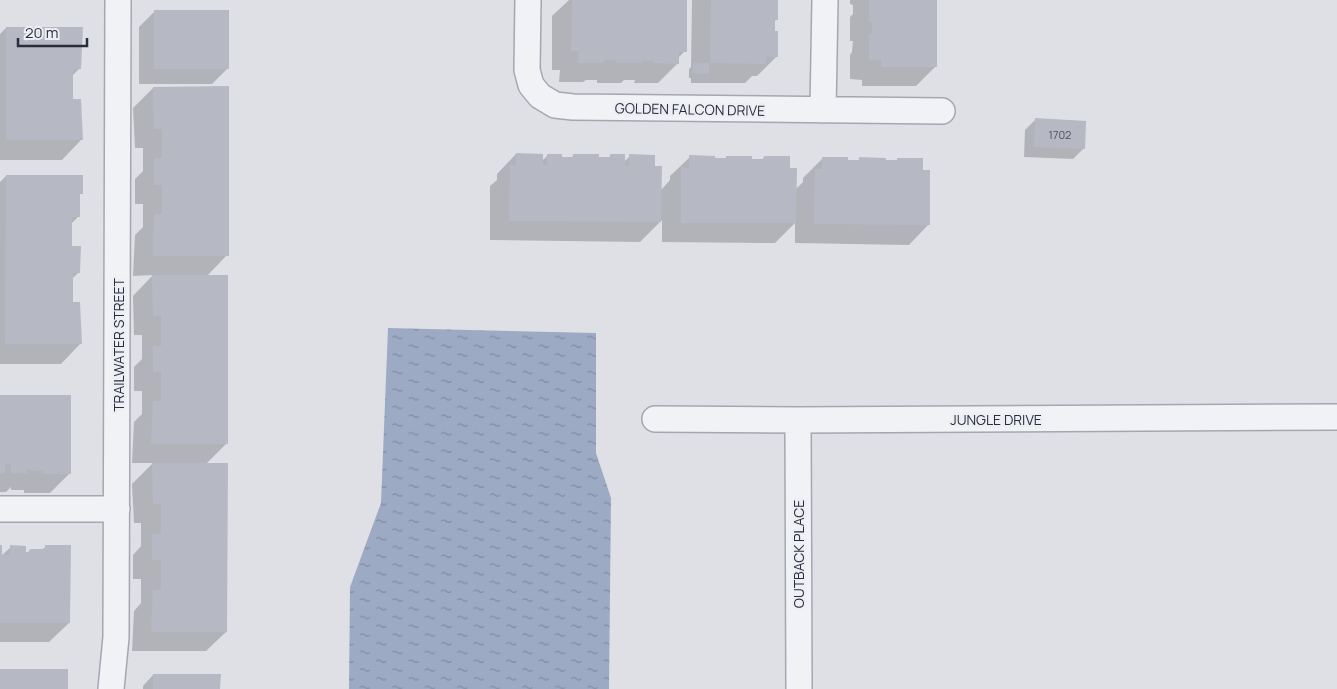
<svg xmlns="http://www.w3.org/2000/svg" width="1337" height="689" font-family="Manrope,sans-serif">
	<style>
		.water { fill: url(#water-ripples) }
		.shadow { fill: #0003 }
		.building { fill: #b6b9c3 }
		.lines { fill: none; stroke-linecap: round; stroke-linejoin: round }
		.minor-casing { stroke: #a5a7b0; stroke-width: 28 }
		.minor { stroke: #f1f2f5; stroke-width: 25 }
		.labels { text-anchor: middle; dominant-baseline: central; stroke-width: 5; stroke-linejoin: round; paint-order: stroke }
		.number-label { font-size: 11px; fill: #4c505e }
		.street-label { font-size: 14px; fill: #292d3c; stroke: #eeeff4 }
	</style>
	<defs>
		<pattern id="water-ripples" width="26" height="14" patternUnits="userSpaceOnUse" patternTransform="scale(1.25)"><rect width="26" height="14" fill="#9daac3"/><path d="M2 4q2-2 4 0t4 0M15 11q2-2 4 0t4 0" fill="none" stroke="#808ba0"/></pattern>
	</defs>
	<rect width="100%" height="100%" fill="#dfe0e6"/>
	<path class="water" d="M388 328 596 333V453L611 498 609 689H349L350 587 381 503Z"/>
	<path class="shadow" d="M569 0H686L685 51 678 58V63L658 83H634L635 80H624L621 83H597V80H586L583 82H559L560 70H552V16Z
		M692 0H777V19L774 22 777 56 757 76H752L745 83H691V78H689V69L691 67Z
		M850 0H936L935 67 916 86H862V80L850 79V55L852 52 853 41H850V17L853 14V5L850 4Z
		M154 12 227 69 212 84H139V27Z
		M6 28 80 68 72 76V100L81 140 62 160H0V34Z
		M153 88 227 255 207 276 227 443 206 464 226 632 206 651H132L134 611 141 603V579H133V555L141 546V523H134L132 484 153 463H132L134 422 142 414V391H134V367L142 359V335H134L133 296 153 275 133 276 135 235 143 227V204H135V179L143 171V148H135L133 108Z
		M1035 120 1084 148 1073 159 1024 157 1025 130Z
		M516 154 542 161 548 155 571 158 574 155 598 158H608L611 156 624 162 630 156 654 168 661 190 670 180V176L690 157 713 160H724L727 157 751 160H762L764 157 788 169 795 190 803 182V178L823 158 847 161H857L860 159 895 162 898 159 922 171 928 225 909 245 795 243V223L775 243 662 242V220L640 242 490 240V186L497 180V174Z
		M6 176 81 193 79 195V216L71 224V247L79 272 71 280V303L80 344 61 364H0V182Z
		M0 396 70 473 50 493H24V490H11V487L6 492H0Z
		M46 546 69 623 49 642H0V547L1 556 11 547 27 553 30 550 41 551Z
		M153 675 219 689H143V686Z"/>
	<path class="building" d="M572 0H687V52H679V64L653 63 654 61H642V63H616V60H604V63H578L579 51H571Z
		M711 0H778V20H775V31H778V57H766V64L710 63Z
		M869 0H937V67H881V60H869V34H872V22H869Z
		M154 10H229V69H154Z
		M6 27H83L81 69H73V99H81L83 140H6Z
		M693 63H709V74L693 73Z
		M229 86V256H153L154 214H162V185H154V158H162V129H154L153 87Z
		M1035 118 1086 121 1085 149 1034 147Z
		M516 153 543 154V165H547V154H562V157H573V154H599V157H610V154H625V166H629V154L655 155V166H662L661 222 509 221 510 165H516Z
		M689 155 715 156V158H726V156H752V159H764V156H790V168H797L796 223H681V167L689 168Z
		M822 157H848V160H859V157L886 158V160H897V158H923V170H930V225L814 224 815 169H822Z
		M6 175H83V194H80V217H72V246H81L80 273H73V302H80L82 344H5Z
		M152 275H228V444H151L153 401H161V372H153V346H161V316H153Z
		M0 395H71V474H43V471H30V469H27V473H11V464H5V473H0Z
		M152 463H228L227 632H151L153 590H161V560H152V534H161V504H153Z
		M0 545H2V555H10V545L26 546V552H30V549H45V545H71L70 623H0Z
		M0 669H68V689H0Z
		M153 674H221L220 689H153Z"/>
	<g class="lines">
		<g class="minor-casing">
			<path id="minor" d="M528 0 527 70 531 85 540 96 555 105 573 107 942 111
				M823 110 825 0
				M655 419 798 420 1337 417
				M798 420 799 689
				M0 509H117
				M111 689 116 637 118 0"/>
		</g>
		<use href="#minor" class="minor"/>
	</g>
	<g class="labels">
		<g class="number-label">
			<text x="1060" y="134">1702</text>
		</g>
		<g class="street-label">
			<text transform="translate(690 109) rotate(1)">GOLDEN FALCON DRIVE</text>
			<text transform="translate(118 345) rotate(-90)">TRAILWATER STREET</text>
			<text x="996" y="419">JUNGLE DRIVE</text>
			<text transform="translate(798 554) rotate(-90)">OUTBACK PLACE</text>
		</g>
	</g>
	<path d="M18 38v8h69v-8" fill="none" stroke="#292d3c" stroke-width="2.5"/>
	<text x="25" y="38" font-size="15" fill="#292d3c" stroke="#eeeff4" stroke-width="4" paint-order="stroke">20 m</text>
</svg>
